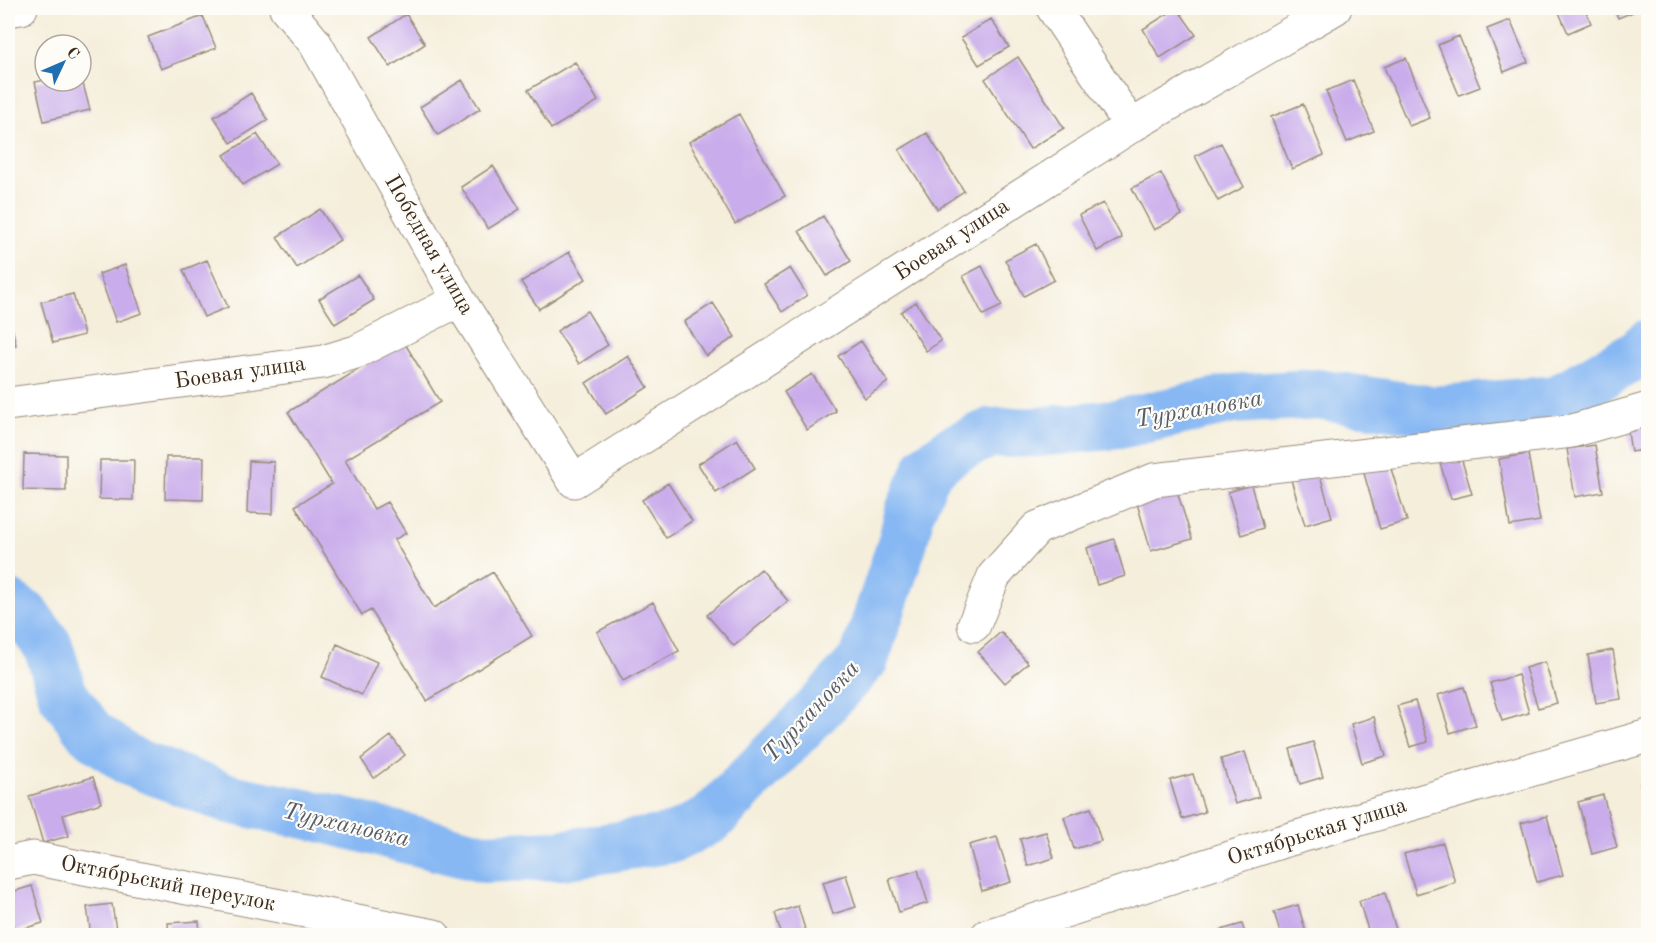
<svg xmlns="http://www.w3.org/2000/svg" width="1656" height="943" font-family="'Old Standard TT',serif">
	<style>
		.lines { fill: none; stroke-linecap: round; stroke-linejoin: round }
		.river { stroke: #87b8f3; stroke-width: 50 }
		.building { fill: #c9aceb }
		.minor-casing { stroke: #988c7c; stroke-width: 35 }
		.major-casing { stroke: #988c7c; stroke-width: 35 }
		.minor { stroke: #fff; stroke-width: 33 }
		.major { stroke: #fff; stroke-width: 33 }
		.labels { text-anchor: middle; dominant-baseline: central; stroke-width: 4.5; stroke-linejoin: round; paint-order: stroke }
		.street-label { font-size: 22px; fill: #3b2a1e; stroke: #fdfcf7 }
		.water-label { font-size: 24px; font-style: italic; fill: #565c69; stroke: #fdfcf7 }
	</style>
	<rect width="100%" height="100%" fill="#fdfcf7"/>
	<filter id="ink" filterUnits="userSpaceOnUse"><feTurbulence type="fractalNoise" baseFrequency=".0167" numOctaves="2"/><feDisplacementMap in="SourceGraphic" scale="12" xChannelSelector="R" yChannelSelector="G"/><feConvolveMatrix kernelMatrix="1 2 1 2 8 2 1 2 1" color-interpolation-filters="sRGB"/></filter>
	<filter id="wash" filterUnits="userSpaceOnUse"><feTurbulence type="fractalNoise" baseFrequency=".008" numOctaves="4" result="noise"/><feDisplacementMap in="SourceGraphic" scale="24" xChannelSelector="R" yChannelSelector="G"/><feGaussianBlur stdDeviation="1.35" result="paint"/><feColorMatrix in="noise" values="0 0 0 0 0 0 0 0 0 0 0 0 0 0 0 0 0 1.4 0 .05"/><feComposite in="paint" operator="in"/></filter>
	<g filter="url(#wash)">
		<rect width="100%" height="100%" fill="#f5eedb"/>
		<g class="lines">
			<path class="river" d="M8 604 25 615 48 646 63 695 90 732 129 761 230 799 320 817 484 858 561 855 673 838 711 819 825 702 864 659 903 541 910 511 929 467 956 448 990 433 1038 432 1118 424 1233 399 1317 394 1433 411 1557 400 1639 353 1648 344"/>
		</g>
		<g id="blocks">
			<path class="building" d="M1177 8 1196 35 1160 58 1143 29Z
				M1557 8H1584L1591 23 1568 33Z
				M1614 8H1643L1618 18Z
				M406 14 425 44 390 67 371 37Z
				M203 16 216 48 161 69 148 37Z
				M991 19 1009 47 979 65 961 38Z
				M1510 20 1528 62 1504 72 1487 29Z
				M1459 36 1480 87 1459 95 1438 45Z
				M1018 57 1064 128 1030 149 985 79Z
				M1406 58 1430 118 1409 126 1384 67Z
				M575 62 598 101 551 129 528 90Z
				M81 76 90 110 44 121 35 82 45 80 81 81Z
				M462 80 480 109 438 135 420 107Z
				M1353 80 1374 131 1347 142 1326 91Z
				M251 93 268 120 231 143 214 117Z
				M1303 104 1324 155 1292 169 1271 117Z
				M739 114 785 196 735 224 689 142Z
				M927 133 964 191 937 209 899 150Z
				M257 134 277 164 243 185 224 155Z
				M1221 143 1244 187 1218 201 1195 156Z
				M493 166 520 209 488 229 461 187Z
				M1161 173 1182 215 1154 230 1132 188Z
				M1103 203 1122 238 1097 251 1079 215Z
				M320 209 340 240 297 268 277 237Z
				M823 216 851 261 827 276 799 231Z
				M1036 244 1054 280 1024 296 1005 260Z
				M569 252 586 279 539 309 521 282Z
				M207 260 228 307 204 317 183 270Z
				M125 265 142 313 116 322 99 274Z
				M982 266 1002 306 983 315 963 276Z
				M790 268 807 295 782 312 764 284Z
				M358 275 374 300 335 324 319 299Z
				M73 294 84 335 53 343 41 302Z
				M916 302 941 341 926 351 901 312Z
				M713 303 735 337 706 356 684 322Z
				M8 310 16 345 8 347Z
				M587 311 608 345 579 364 557 331Z
				M861 341 888 382 865 398 838 356Z
				M404 342 440 402 345 460 374 509 387 502 406 533 394 540 434 608 493 572 532 636 427 701 371 610 362 615 295 506 332 484 288 412Z
				M628 356 648 387 606 414 586 383Z
				M812 374 836 411 807 430 784 392Z
				M1648 422V449L1631 452 1627 426Z
				M737 439 755 468 716 493 698 464Z
				M1595 445 1603 492 1575 497 1567 449Z
				M24 454 66 455V491L23 490Z
				M1460 454 1472 494 1451 499 1439 460Z
				M1528 454 1540 521 1510 526 1499 459Z
				M166 457H204L203 500 165 499Z
				M100 460H134L133 500 99 499Z
				M249 461 274 462 273 514 247 513Z
				M1389 462 1407 521 1380 529 1363 470Z
				M1319 472 1332 517 1305 525 1291 480Z
				M668 483 692 521 666 538 642 500Z
				M1251 485 1263 528 1241 535 1228 492Z
				M1176 488 1192 539 1151 551 1136 500Z
				M1114 539 1125 576 1097 585 1087 548Z
				M761 569 788 601 734 646 707 615Z
				M653 602 679 651 623 681 597 632Z
				M1001 632 1028 663 1005 683 978 652Z
				M337 644 377 662 362 695 322 677Z
				M1613 650 1621 699 1596 703 1588 655Z
				M1545 662 1557 703 1538 708 1525 668Z
				M1518 675 1529 713 1502 721 1490 683Z
				M1464 687 1476 725 1450 733 1438 695Z
				M1415 701 1428 742 1410 747 1397 706Z
				M1374 717 1386 756 1362 763 1351 724Z
				M391 736 405 755 374 778 361 759Z
				M1313 742 1323 777 1300 784 1290 749Z
				M1245 752 1259 797 1235 804 1221 759Z
				M1193 774 1205 812 1182 819 1170 780Z
				M93 777 101 803 63 815 69 836 43 843 29 796Z
				M1648 782V813L1640 784Z
				M1603 795 1617 847 1592 854 1578 802Z
				M1091 808 1101 841 1074 849 1064 817Z
				M1547 816 1563 875 1537 882 1521 823Z
				M1046 832 1054 858 1028 866 1020 839Z
				M997 837 1011 882 982 891 969 845Z
				M1443 843 1455 882 1416 894 1404 854Z
				M918 870 928 903 899 912 889 879Z
				M846 875 856 907 833 914 823 882Z
				M32 886 43 923 15 931 8 908V893Z
				M1385 893 1398 936H1370L1359 901Z
				M112 904 117 936H91L87 907Z
				M1298 905 1307 936H1281L1274 912Z
				M798 906 807 936H782L775 913Z
				M199 921 200 936H169L168 923Z
				M1242 924 1246 936H1210V933Z"/>
		</g>
	</g>
	<g filter="url(#ink)">
		<use href="#blocks" fill-opacity="0" stroke="#988c7c" stroke-width="1.5"/>
		<g class="lines">
			<g class="minor-casing">
				<path id="minor" d="M286 8 315 43 459 300 574 481 1131 126 1335 8
					M1053 8 1131 126
					M8 404 323 362 356 352 459 300
					M974 625 994 576 1037 528 1154 480 1572 431 1648 409
					M8 863 33 858 434 936
					M987 936 1280 842 1648 736"/>
			</g>
			<g class="major-casing">
				<path id="major" d="M8 10 21 8"/>
			</g>
			<use href="#minor" class="minor"/>
			<use href="#major" class="major"/>
		</g>
	</g>
	<g class="labels">
		<g class="street-label">
			<text transform="translate(952 240) rotate(-33)">Боевая улица</text>
			<text transform="translate(429 245) rotate(60)">Победная улица</text>
			<text transform="translate(240 373) rotate(-8)">Боевая улица</text>
			<text transform="translate(1317 832) rotate(-17)">Октябрьская улица</text>
			<text transform="translate(168 884) rotate(11)">Октябрьский переулок</text>
		</g>
		<g class="water-label">
			<text transform="translate(1199 410) rotate(-10)">Турхановка</text>
			<text transform="translate(812 712) rotate(-47)">Турхановка</text>
			<text transform="translate(346 826) rotate(13)">Турхановка</text>
		</g>
	</g>
	<rect width="1656" height="943" fill="none" stroke="#fdfcf7" stroke-width="30"/>
	<g transform="translate(63 63) rotate(46)"><circle r="28" fill="#fdfcf7" stroke="#afa8a0" stroke-width="1.5"/>
	<path d="M0-4.5L10 22L0 15L-10 22Z" fill="#1f6fb2"/>
	<text y="-9" font-size="16" font-weight="bold" text-anchor="middle" fill="#3b2a1e">С</text>
	</g>
</svg>
